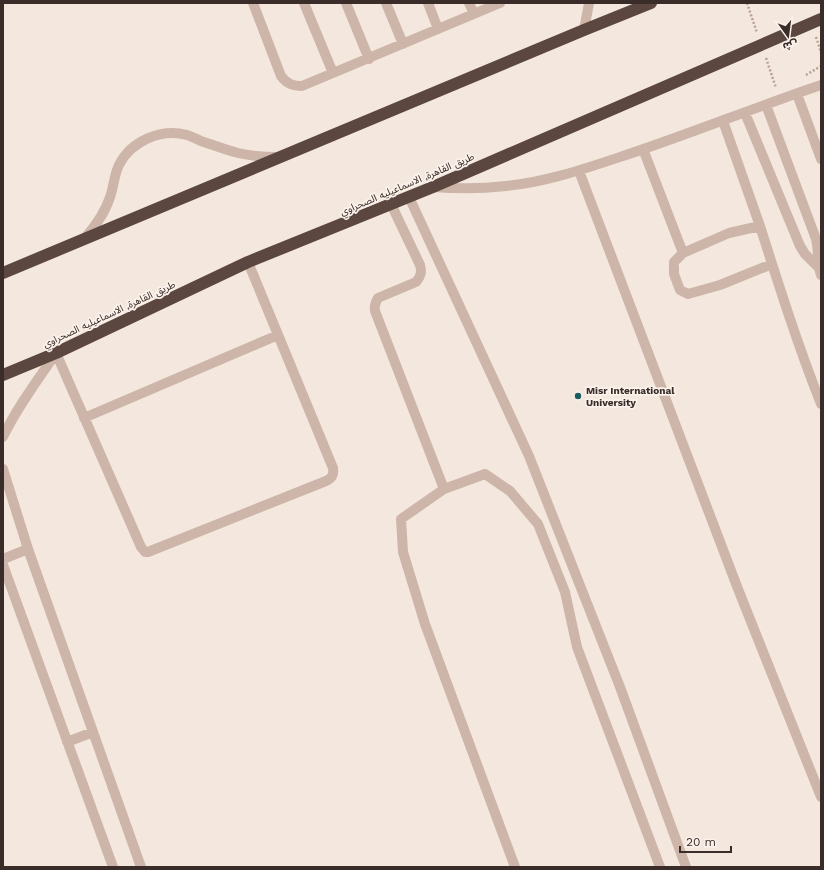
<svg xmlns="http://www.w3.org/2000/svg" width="824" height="870" font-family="'Work Sans','Noto Sans Arabic',sans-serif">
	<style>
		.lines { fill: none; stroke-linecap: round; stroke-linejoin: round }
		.path { stroke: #b9a093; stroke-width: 2.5; stroke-dasharray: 2 2; stroke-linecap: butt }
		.minor { stroke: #cdb6a9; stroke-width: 10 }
		.highway { stroke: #5b4640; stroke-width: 12 }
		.poi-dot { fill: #1c5e5d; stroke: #fbf2eb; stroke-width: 1.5 }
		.labels { text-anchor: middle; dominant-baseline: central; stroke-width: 3.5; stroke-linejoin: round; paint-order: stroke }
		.street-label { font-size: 10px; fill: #3a2d29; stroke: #fbf2eb }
		.poi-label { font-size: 10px; font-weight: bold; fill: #3a2d29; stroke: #fbf2eb; text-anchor: start }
	</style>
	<rect width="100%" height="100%" fill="#f4e8de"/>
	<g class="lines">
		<path class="path" d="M747 3 757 33
			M816 37 821 52
			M766 58 776 88
			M806 75 821 66"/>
		<path class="minor" d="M253 3 281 76C287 84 293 86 302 86L500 3
			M304 3 333 73
			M346 3 369 59
			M386 3 403 44
			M428 3 438 29
			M469 3 474 14
			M584 30 589 3
			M797 94 821 159
			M766 105 816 239C819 251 817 264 821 275
			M745 113 800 246 805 254 818 267
			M723 121 760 226
			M643 149 683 253 729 233 760 226C779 286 798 346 821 404
			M579 171 738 589 821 797
			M433 187C457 189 481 189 506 186 547 182 587 168 626 155 692 133 756 107 821 85
			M409 197 529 456 620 687 686 867
			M391 204 420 265C422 272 421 276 416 282L378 298C375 303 374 306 375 311L444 489
			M85 238C96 225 105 213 110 197 114 186 114 175 119 165 131 141 161 128 187 135 191 136 196 139 201 141 213 145 226 150 238 153 251 156 264 157 278 157
			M683 253 674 262V274L680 290 688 294 720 285 772 264
			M56 353 141 547 145 552H148L326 481C332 478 334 475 333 468L248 262
			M84 418 278 335
			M3 437C17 407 38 380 56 353
			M3 469 28 549 141 867
			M3 559 28 549
			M3 565 113 867
			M67 742 93 732
			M515 867 425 624 403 552 401 519 444 489 485 474 510 491 538 524 565 592 577 647 660 867"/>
		<path class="highway" d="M3 273 584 30 651 3
			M3 375 56 353 248 262 433 187 821 19"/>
	</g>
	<circle class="poi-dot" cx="578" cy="396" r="4"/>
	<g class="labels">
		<g class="street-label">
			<text transform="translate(407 184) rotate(-23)">طريق القاهرة, الاسماعيليه الصحراوي</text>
			<text transform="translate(109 314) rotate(-25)">طريق القاهرة, الاسماعيليه الصحراوي</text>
		</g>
		<g class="poi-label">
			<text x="586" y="390">Misr International<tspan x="586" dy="12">University</tspan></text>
		</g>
	</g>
	<rect width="824" height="870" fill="none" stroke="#3a2d29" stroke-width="8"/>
	<g transform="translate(788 36) rotate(166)" stroke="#fbf2eb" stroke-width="3" paint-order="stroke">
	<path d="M0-3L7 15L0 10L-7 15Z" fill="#3a2d29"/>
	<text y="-6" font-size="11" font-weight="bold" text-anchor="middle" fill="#3a2d29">ش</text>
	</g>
	<path d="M680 846v6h51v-6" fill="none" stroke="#3a2d29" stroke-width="2"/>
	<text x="686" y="846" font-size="12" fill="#3a2d29" stroke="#fbf2eb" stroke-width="3" paint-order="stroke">20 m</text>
</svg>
